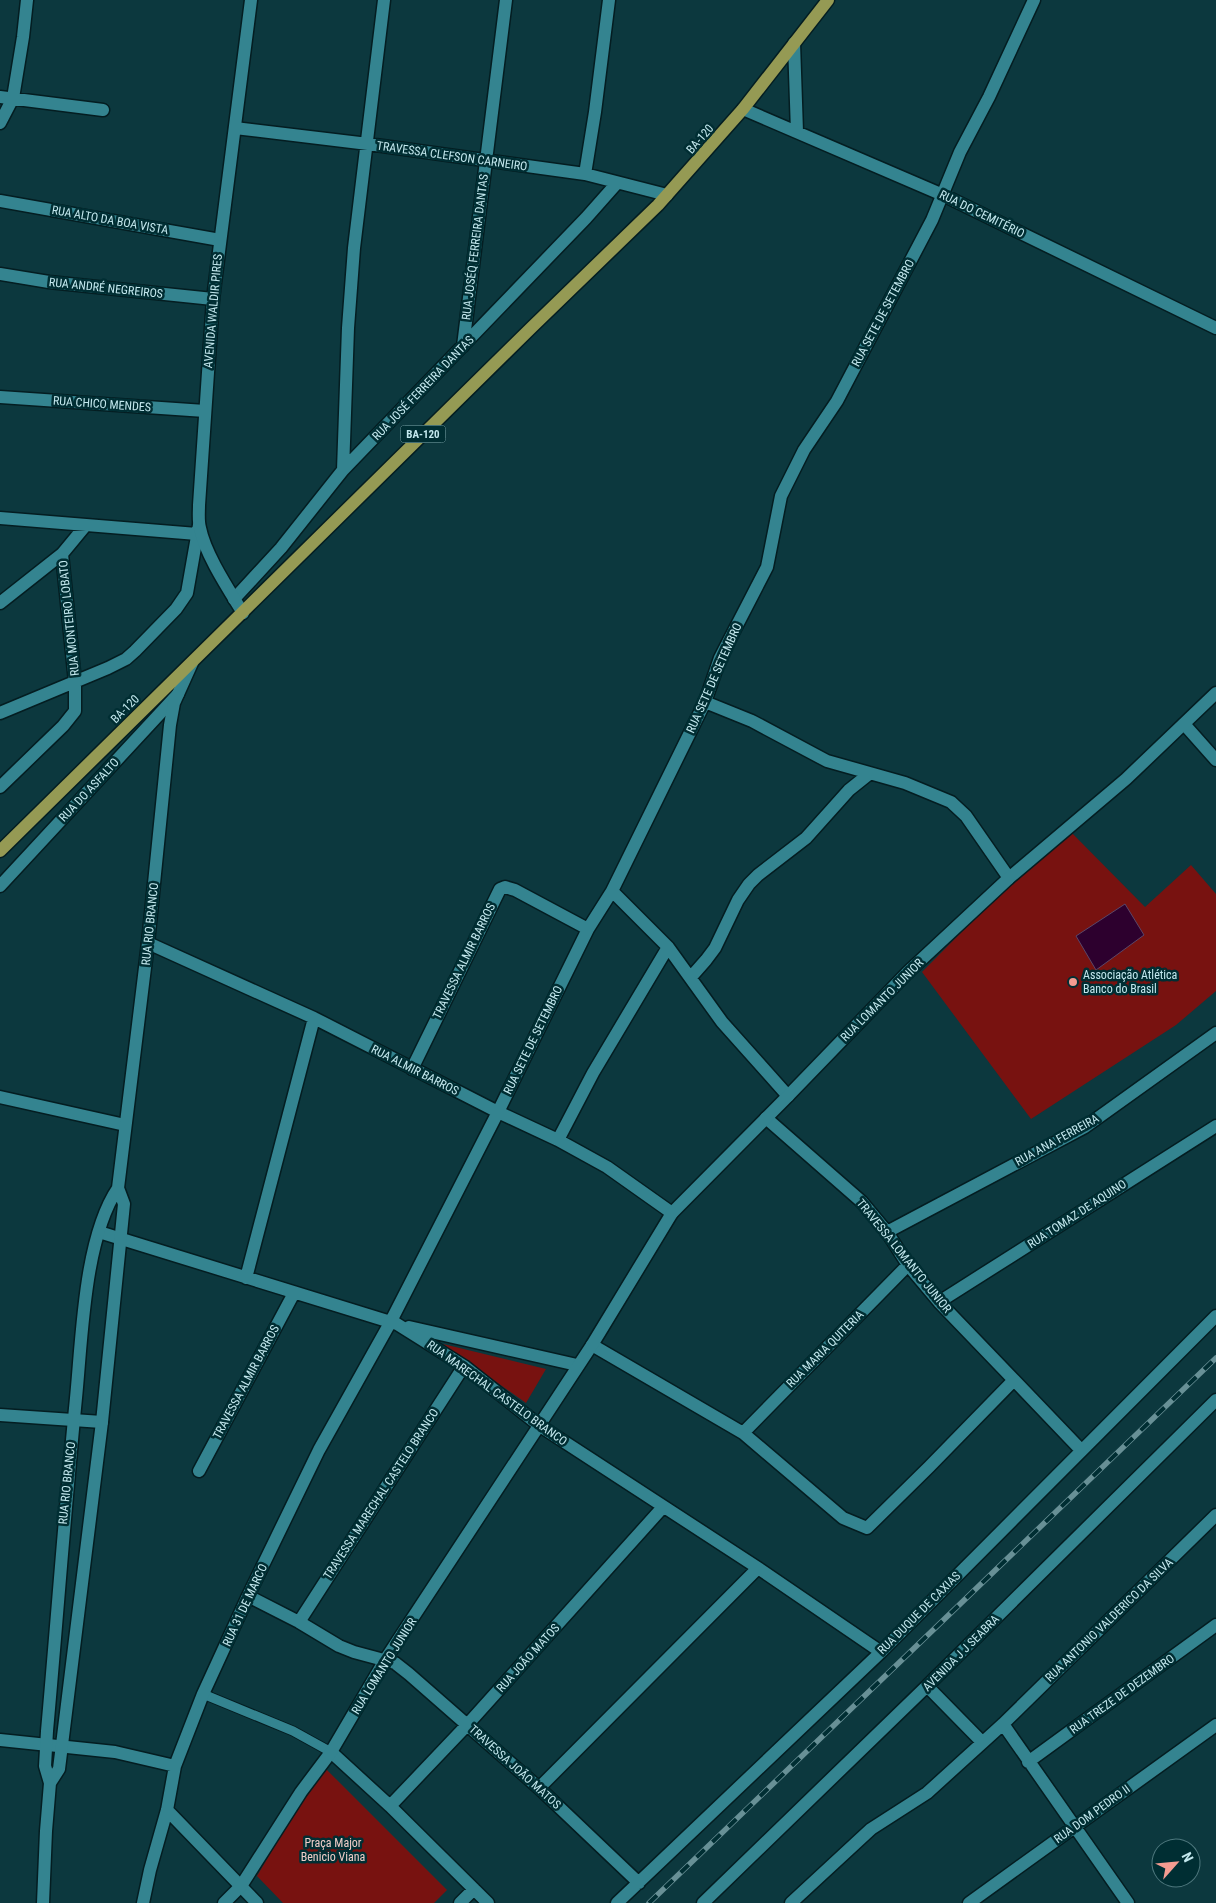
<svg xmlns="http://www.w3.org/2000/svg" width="1216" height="1903" font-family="'Roboto Condensed',sans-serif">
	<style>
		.green { fill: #781210 }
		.water { fill: #2d002e; stroke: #5a4668 }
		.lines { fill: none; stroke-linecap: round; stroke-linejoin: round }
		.service-casing { stroke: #041d21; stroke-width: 11 }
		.minor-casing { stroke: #041d21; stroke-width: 15 }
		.tertiary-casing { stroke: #041d21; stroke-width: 15 }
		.secondary-casing { stroke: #041d21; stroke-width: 15 }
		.primary-casing { stroke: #041d21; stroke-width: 15 }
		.service { stroke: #348490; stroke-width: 9 }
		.minor { stroke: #348490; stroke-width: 12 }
		.tertiary { stroke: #348490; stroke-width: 12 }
		.secondary { stroke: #348490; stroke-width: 12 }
		.primary { stroke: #959a54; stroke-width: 12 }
		.rail-casing { stroke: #689096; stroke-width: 5.5 }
		.rail { stroke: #002e33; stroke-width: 4; stroke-dasharray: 11; stroke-linecap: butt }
		.poi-dot { fill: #f59c91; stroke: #002e33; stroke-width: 2 }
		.labels { text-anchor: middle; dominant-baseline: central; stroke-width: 5; stroke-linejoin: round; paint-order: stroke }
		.shield { fill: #002e33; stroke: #88b0b6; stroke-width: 1 }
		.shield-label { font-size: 11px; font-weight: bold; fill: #c3e8ee }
		.street-label { font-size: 12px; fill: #c3e8ee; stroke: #002e33 }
		.poi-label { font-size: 12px; fill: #c3e8ee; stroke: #002e33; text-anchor: start }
		.park-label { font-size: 12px; fill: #efcec9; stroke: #002e33 }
	</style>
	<rect width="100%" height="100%" fill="#0c383e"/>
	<path class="green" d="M1066 827 1145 907 1191 865 1216 894V991L1176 1025 1031 1119 922 972Z
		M443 1344 546 1369 526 1403Z
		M322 1765 447 1890 434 1903H283L257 1876Z"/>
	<path class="water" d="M1125 904 1144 935 1096 970 1076 936Z"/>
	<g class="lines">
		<g class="service-casing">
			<path id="service" d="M203 1694 293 1731 331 1752"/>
		</g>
		<g class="minor-casing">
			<path id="minor" d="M794 43 797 132
				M0 97 103 110
				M743 109 943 195 1216 328
				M0 123 13 98 23 37 27 0
				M235 128 368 144 585 174 667 195
				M585 174 595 112 609 0
				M0 201 220 240
				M0 274 49 282 213 299
				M463 346 506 0
				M0 397 205 411
				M343 470 348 328 354 248 384 0
				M0 518 197 534
				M234 599 281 548 343 470 586 218 617 183
				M0 603 62 554 86 525
				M705 702 752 721 827 761 905 783 951 802 966 816 1009 878
				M0 713 108 668 126 659 135 651 176 609 187 593 199 525
				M1184 724 1216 760
				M0 787 63 726 75 711V682L62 554
				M0 886 178 694
				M612 891 668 947 722 1022 788 1096
				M148 943 314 1018 498 1112 558 1140 607 1167 672 1213
				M691 977 706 960 715 948 738 900 749 884 758 875 806 838 849 790 869 774
				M412 1069 500 889 505 887 515 890 588 929
				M0 1097 125 1125
				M558 1140 593 1073 668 947
				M99 1232 397 1324 464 1366 540 1426 758 1568 881 1652
				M887 1232 1085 1127 1216 1033
				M246 1278 314 1018
				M939 1302 1216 1126
				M409 1327 577 1365
				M592 1345 743 1433 843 1518 867 1528 929 1467 1014 1380 939 1302 908 1265 887 1232 862 1202 766 1118
				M1014 1380 1081 1450
				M743 1433 908 1265
				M199 1471 294 1293
				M248 1596 299 1622 339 1646 354 1652 395 1663 409 1674 539 1788 639 1883
				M299 1622 464 1366
				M927 1686 982 1742
				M1003 1724 1128 1903
				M0 1740 115 1752 175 1766
				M331 1752 390 1806 488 1903
				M1028 1762 1216 1625
				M539 1788 758 1568
				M390 1806 468 1724 663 1507
				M167 1810 257 1903
				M143 1903 150 1870 167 1810 175 1766 203 1694 248 1596 319 1450 390 1323 498 1112 588 929 612 891 705 702 720 658 767 567 781 496 804 450 837 401 932 220 960 152 989 97 1034 0
				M460 1903 474 1889
				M617 1903 881 1652 1216 1316
				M703 1903 927 1686 1216 1400
				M791 1903 871 1829 927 1793 1003 1724 1216 1515
				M969 1903 1216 1725"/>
		</g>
		<g class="tertiary-casing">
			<path id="tertiary" d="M243 613C229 590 205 554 200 528 198 521 199 512 199 505L213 299 251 0
				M0 1415 102 1422
				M224 1903 241 1886 301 1792 331 1752 385 1660 592 1345 672 1213 788 1096 908 972 1009 878 1126 779 1216 693"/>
		</g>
		<g class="secondary-casing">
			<path id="secondary" d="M50 1783 59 1769 102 1422 124 1204 118 1188 148 943 170 725 174 703 192 663
				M43 1903 46 1831 50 1783 45 1766 47 1731C57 1620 65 1509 76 1398 82 1338 84 1238 118 1188"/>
		</g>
		<g class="primary-casing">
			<path id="primary" d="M0 851 531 328 658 205 743 109 828 0"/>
		</g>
		<use href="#service" class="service"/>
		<use href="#minor" class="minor"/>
		<use href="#tertiary" class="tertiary"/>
		<use href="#secondary" class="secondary"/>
		<use href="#primary" class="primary"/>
		<g class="rail-casing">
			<path id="rail" d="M649 1903 1216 1358"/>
		</g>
		<use href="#rail" class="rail"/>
	</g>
	<circle class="poi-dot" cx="1073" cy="982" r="5"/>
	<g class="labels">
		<rect class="shield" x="400.5" y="425.5" width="45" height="17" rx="4"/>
		<g class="shield-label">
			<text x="423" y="434">BA-120</text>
		</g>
		<g class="street-label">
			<text transform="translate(700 139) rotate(-49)">BA-120</text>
			<text transform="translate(452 156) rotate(8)">TRAVESSA CLEFSON CARNEIRO</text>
			<text transform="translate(982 214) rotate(26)">RUA DO CEMITÉRIO</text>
			<text transform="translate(110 220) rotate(10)">RUA ALTO DA BOA VISTA</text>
			<text transform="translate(475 247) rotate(-83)">RUA JOSÉQ FERREIRA DANTAS</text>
			<text transform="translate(106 288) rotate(6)">RUA ANDRÉ NEGREIROS</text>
			<text transform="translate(213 311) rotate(-85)">AVENIDA WALDIR PIRES</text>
			<text transform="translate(883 313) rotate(-62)">RUA SETE DE SETEMBRO</text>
			<text transform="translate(423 388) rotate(-46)">RUA JOSÉ FERREIRA DANTAS</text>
			<text transform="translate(102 404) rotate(4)">RUA CHICO MENDES</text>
			<text transform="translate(69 618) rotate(-96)">RUA MONTEIRO LOBATO</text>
			<text transform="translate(714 678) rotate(-66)">RUA SETE DE SETEMBRO</text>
			<text transform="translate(125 709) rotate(-45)">BA-120</text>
			<text transform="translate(89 790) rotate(-47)">RUA DO ASFALTO</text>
			<text transform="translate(150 924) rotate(-84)">RUA RIO BRANCO</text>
			<text transform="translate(464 961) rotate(-64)">TRAVESSA ALMIR BARROS</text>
			<text transform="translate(882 1000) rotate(-45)">RUA LOMANTO JUNIOR</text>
			<text transform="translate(533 1040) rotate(-64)">RUA SETE DE SETEMBRO</text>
			<text transform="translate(415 1070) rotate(27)">RUA ALMIR BARROS</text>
			<text transform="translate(1057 1140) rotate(-29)">RUA ANA FERREIRA</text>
			<text transform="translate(1077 1214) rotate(-33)">RUA TOMAZ DE AQUINO</text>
			<text transform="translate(904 1256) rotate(51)">TRAVESSA LOMANTO JUNIOR</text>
			<text transform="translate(825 1349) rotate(-45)">RUA MARIA QUITERIA</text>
			<text transform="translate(246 1382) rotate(-62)">TRAVESSA ALMIR BARROS</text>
			<text transform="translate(497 1393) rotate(36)">RUA MARECHAL CASTELO BRANCO</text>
			<text transform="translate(67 1483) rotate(-84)">RUA RIO BRANCO</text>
			<text transform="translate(381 1494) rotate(-57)">TRAVESSA MARECHAL CASTELO BRANCO</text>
			<text transform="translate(245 1605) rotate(-65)">RUA 31 DE MARCO</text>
			<text transform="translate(919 1613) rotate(-45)">RUA DUQUE DE CAXIAS</text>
			<text transform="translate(1109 1620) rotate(-44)">RUA ANTONIO VALDERICO DA SILVA</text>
			<text transform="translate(961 1653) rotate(-45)">AVENIDA J J SEABRA</text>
			<text transform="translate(528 1658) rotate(-48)">RUA JOÃO MATOS</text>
			<text transform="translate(384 1666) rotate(-58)">RUA LOMANTO JUNIOR</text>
			<text transform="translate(1122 1694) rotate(-36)">RUA TREZE DE DEZEMBRO</text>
			<text transform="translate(515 1767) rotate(42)">TRAVESSA JOÃO MATOS</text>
			<text transform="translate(1092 1814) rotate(-36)">RUA DOM PEDRO II</text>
		</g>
		<g class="poi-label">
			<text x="1083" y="975">Associação Atlética<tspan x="1083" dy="14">Banco do Brasil</tspan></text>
		</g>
		<g class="park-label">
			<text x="333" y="1843">Praça Major<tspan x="333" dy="14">Benicio Viana</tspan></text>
		</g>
	</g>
	<g transform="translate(1176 1863) rotate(63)"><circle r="24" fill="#002e33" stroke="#4e787e"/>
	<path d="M0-4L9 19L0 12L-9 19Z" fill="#f59c91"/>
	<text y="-8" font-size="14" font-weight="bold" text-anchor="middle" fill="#c3e8ee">N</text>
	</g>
</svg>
